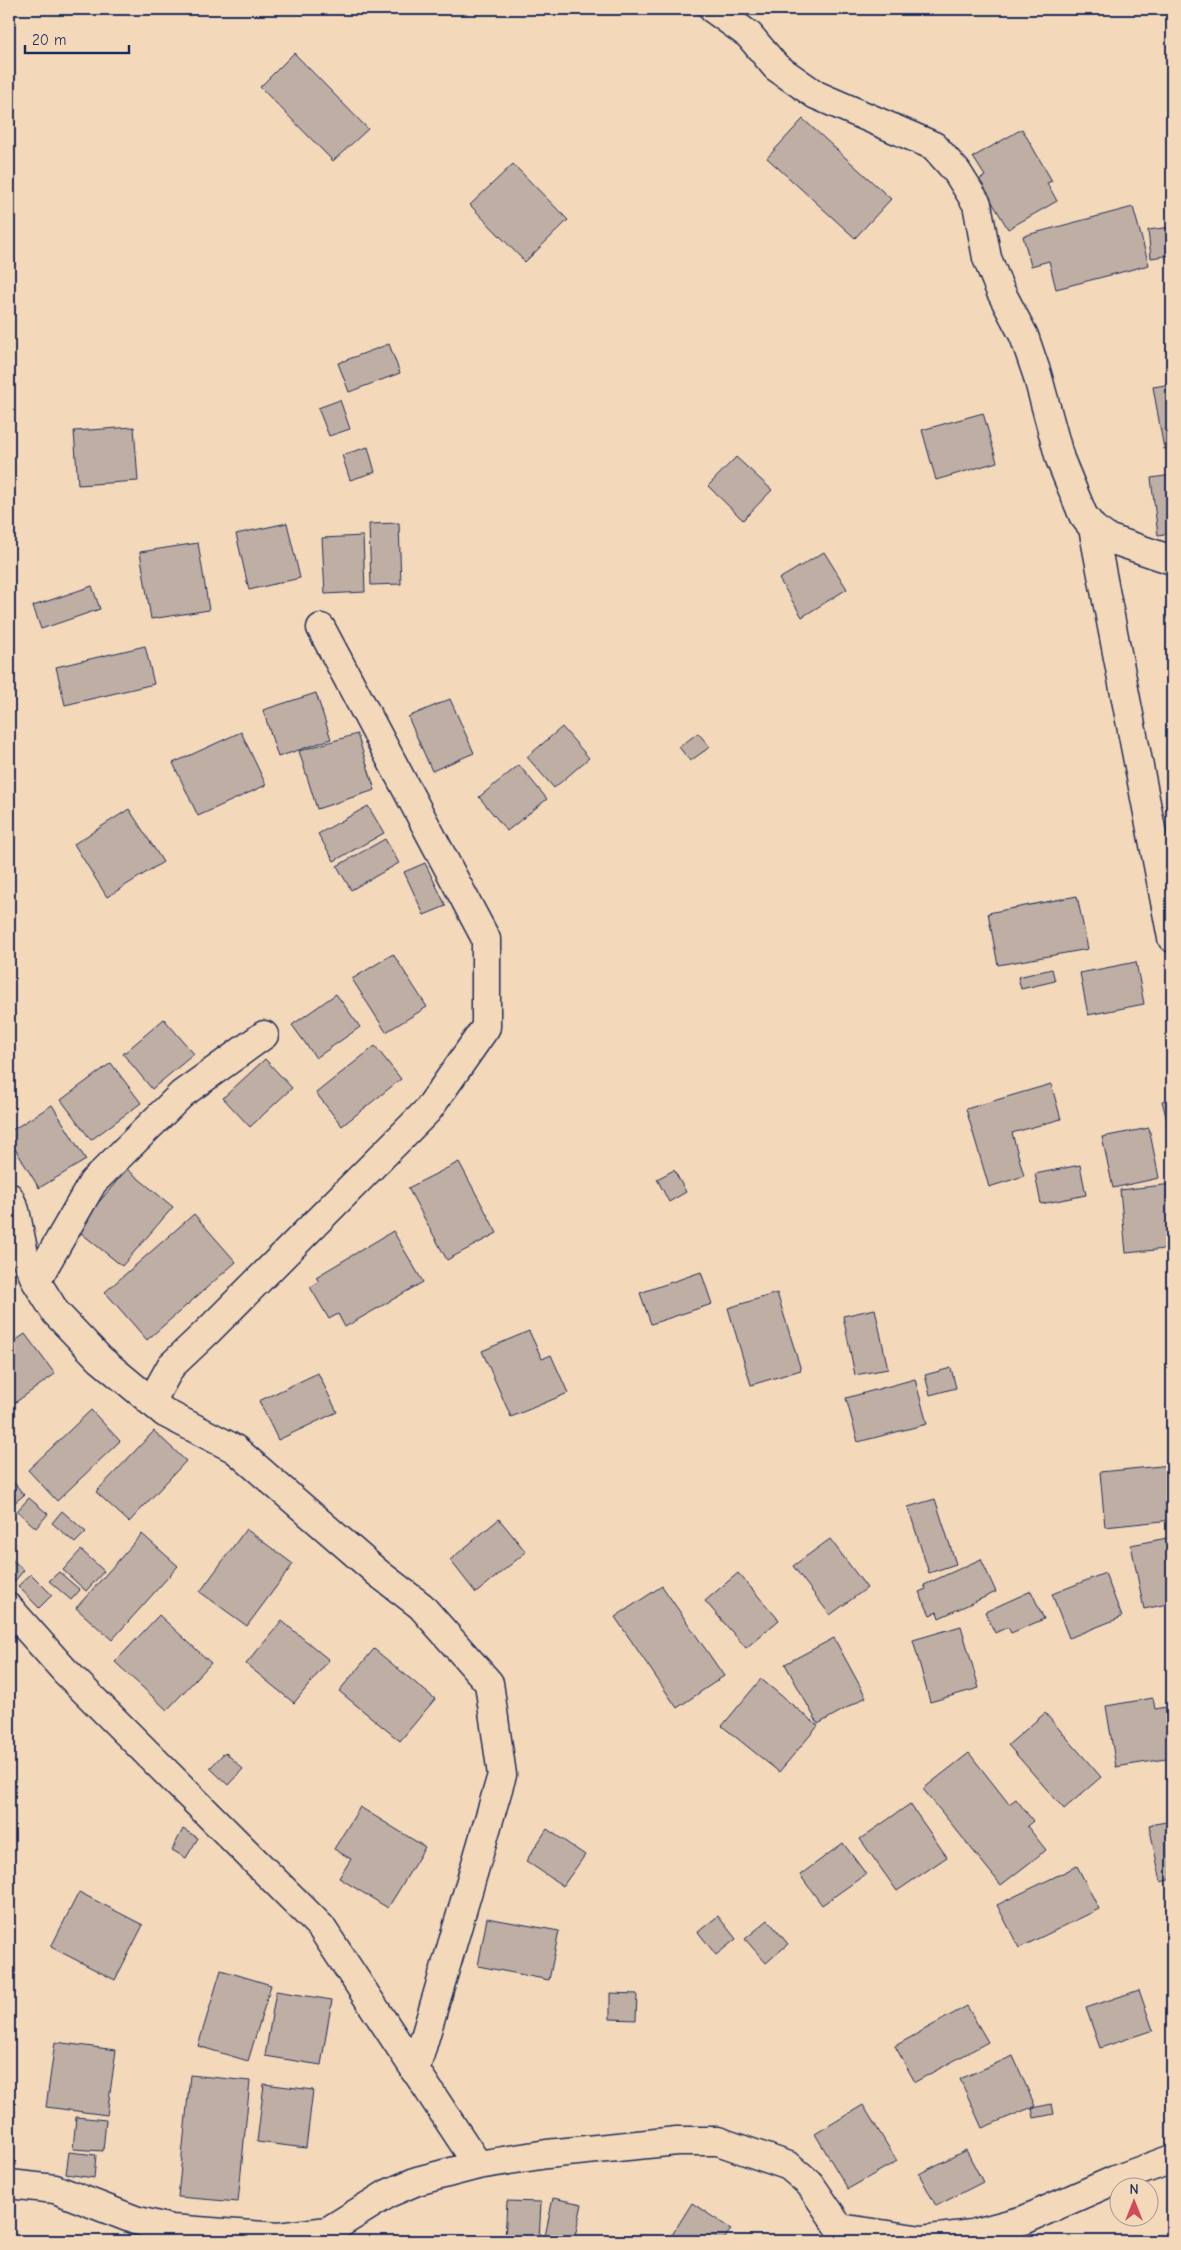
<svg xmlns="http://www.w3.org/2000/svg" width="1181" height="2250" font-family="'Comic Neue',sans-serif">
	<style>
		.building { fill: #bfaea4; stroke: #1b2f5e }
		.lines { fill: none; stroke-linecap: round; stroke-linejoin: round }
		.minor-casing { stroke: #1b2f5e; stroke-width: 31 }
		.minor { stroke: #f4d8ba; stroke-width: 28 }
	</style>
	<rect width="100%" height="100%" fill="#f4d8ba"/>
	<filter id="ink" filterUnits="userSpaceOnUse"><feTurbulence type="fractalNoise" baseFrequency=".02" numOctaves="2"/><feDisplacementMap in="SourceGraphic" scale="10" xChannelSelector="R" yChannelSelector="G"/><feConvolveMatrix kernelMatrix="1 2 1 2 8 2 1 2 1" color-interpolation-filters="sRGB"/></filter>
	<g filter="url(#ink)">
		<path class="building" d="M294 53 368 129 333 161 260 87Z
			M803 119 891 199 855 238 767 158Z
			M1022 129 1052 181 1047 183 1057 201 1008 229 979 180 985 176 973 157Z
			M513 164 568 220 525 262 470 205Z
			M1133 207 1149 265 1056 289 1049 261 1031 266 1023 236Z
			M1172 227V255L1151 258 1148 230Z
			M389 344 400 373 349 392 338 363Z
			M1172 384V448L1164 449 1153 387Z
			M340 400 350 429 329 436 318 408Z
			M983 413 997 462 936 480 922 430Z
			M134 427 138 481 78 485 74 431Z
			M368 447 375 472 350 480 342 455Z
			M736 457 772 490 743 520 708 486Z
			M1172 475V533L1158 535 1151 478Z
			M287 523 300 578 249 590 236 534Z
			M399 523 401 584 371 585 369 524Z
			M363 536 365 592 325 594 322 538Z
			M198 543 209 610 151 619 140 552Z
			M824 552 847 589 802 617 779 579Z
			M92 586 100 609 41 629 33 606Z
			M1172 609V636L1170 637 1167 610Z
			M145 646 154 684 65 705 56 667Z
			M316 693 331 739 278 757 263 710Z
			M450 699 474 753 432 771 408 717Z
			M562 727 589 758 554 788 527 757Z
			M241 732 266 785 198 816 173 763Z
			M698 733 710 747 690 761 679 747Z
			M357 734 375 790 317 809 299 751Z
			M519 765 547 799 507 831 479 797Z
			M368 806 384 833 334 861 318 834Z
			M129 809 163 862 107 897 74 844Z
			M385 839 399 863 351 890 337 866Z
			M425 863 446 906 424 915 404 872Z
			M1077 896 1088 949 998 965 988 913Z
			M393 954 427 1007 386 1032 352 979Z
			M1136 962 1144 1004 1088 1015 1080 973Z
			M1052 969 1055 981 1021 989 1018 977Z
			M336 994 360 1027 316 1058 292 1025Z
			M164 1019 194 1054 152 1089 123 1054Z
			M375 1046 401 1079 342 1126 316 1093Z
			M265 1059 292 1088 250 1127 223 1098Z
			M111 1063 141 1103 91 1140 61 1100Z
			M1051 1084 1061 1119 1012 1133 1024 1176 989 1187 966 1109Z
			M1172 1099V1139L1162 1101Z
			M52 1105 86 1160 39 1188 9 1139V1132Z
			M1149 1128 1159 1178 1113 1188 1102 1137Z
			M459 1162 497 1233 447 1260 408 1188Z
			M1080 1165 1086 1195 1041 1204 1035 1174Z
			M127 1169 173 1207 122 1266 76 1229Z
			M674 1170 686 1192 669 1202 657 1179Z
			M1172 1184V1258H1166L1165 1249 1126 1253 1120 1190Z
			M194 1214 236 1262 147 1340 105 1292Z
			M393 1231 423 1282 345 1327 338 1314 329 1319 310 1287 319 1282 316 1277Z
			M701 1272 712 1304 651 1324 640 1293Z
			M777 1293 801 1370 751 1385 728 1308Z
			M875 1309 888 1369 855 1375 843 1316Z
			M529 1331 542 1359 551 1355 568 1393 511 1417 482 1351Z
			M25 1334 55 1374 9 1407V1345Z
			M951 1368 956 1388 930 1395 925 1375Z
			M318 1373 337 1412 278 1440 259 1401Z
			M915 1379 927 1424 858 1442 846 1398Z
			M91 1410 120 1441 57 1501 28 1470Z
			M154 1431 186 1461 129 1522 96 1492Z
			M1171 1465 1172 1520 1105 1527 1100 1472Z
			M9 1476 24 1495 9 1507Z
			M29 1498 48 1514 36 1528 17 1511Z
			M935 1499 956 1564 929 1573 908 1507Z
			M62 1511 86 1532 75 1543 52 1523Z
			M499 1519 526 1552 476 1593 450 1560Z
			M246 1529 293 1564 247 1626 200 1592Z
			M142 1534 178 1566 112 1640 76 1608Z
			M1172 1537V1603L1144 1609 1131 1545Z
			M830 1539 867 1588 830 1615 793 1566Z
			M81 1550 104 1571 86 1591 63 1570Z
			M9 1557 24 1570 13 1583 9 1579Z
			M981 1559 996 1592 939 1618 937 1612 930 1615 919 1592 926 1589 924 1585Z
			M59 1572 80 1590 71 1600 49 1581Z
			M738 1573 779 1620 746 1648 705 1601Z
			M1105 1573 1122 1617 1069 1638 1052 1594Z
			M31 1574 52 1595 39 1608 18 1586Z
			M662 1586 724 1676 677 1708 615 1617Z
			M1031 1591 1044 1619 1011 1633 1008 1627 995 1633 985 1612Z
			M159 1615 211 1663 167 1710 115 1662Z
			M282 1621 329 1660 294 1703 246 1664Z
			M961 1626 979 1688 930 1702 913 1640Z
			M834 1638 866 1697 818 1724 785 1664Z
			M374 1649 435 1699 400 1741 339 1691Z
			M761 1679 818 1726 779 1772 722 1726Z
			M1153 1698 1155 1709 1172 1706V1758L1116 1767 1106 1706Z
			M1045 1713 1101 1777 1064 1809 1008 1745Z
			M225 1752 243 1769 228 1785 210 1768Z
			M969 1753 1009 1804 1016 1799 1033 1821 1027 1826 1046 1850 1001 1885 923 1789Z
			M910 1804 947 1857 897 1891 860 1839Z
			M360 1807 425 1847 388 1908 339 1878 351 1859 334 1849Z
			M1172 1821V1879L1161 1882 1149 1825Z
			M183 1829 198 1838 186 1858 172 1850Z
			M547 1829 585 1855 563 1886 526 1861Z
			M843 1843 866 1874 822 1905 800 1875Z
			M1077 1866 1099 1909 1019 1948 997 1905Z
			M79 1892 143 1925 115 1980 51 1947Z
			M718 1916 736 1939 716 1955 698 1932Z
			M487 1918 559 1931 549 1980 478 1966Z
			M768 1920 788 1944 766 1963 745 1939Z
			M221 1970 271 1985 248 2061 198 2046Z
			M1139 1990 1153 2030 1100 2048 1086 2008Z
			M276 1991 332 2000 321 2065 265 2056Z
			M610 1993 637 1994 636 2020 610 2019Z
			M967 2006 988 2042 915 2082 895 2046Z
			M55 2042 116 2050 107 2115 46 2107Z
			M1013 2056 1035 2106 982 2128 960 2079Z
			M190 2075 250 2081 238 2202 178 2197Z
			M264 2084 313 2090 306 2148 257 2142Z
			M1052 2104 1054 2114 1034 2118 1032 2108Z
			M863 2105 897 2161 848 2189 815 2134Z
			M76 2117 106 2120 103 2151 73 2149Z
			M966 2150 983 2182 936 2206 919 2174Z
			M69 2152 96 2155 94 2178 66 2174Z
			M553 2198 582 2204 574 2241H544Z
			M507 2201 541 2202 539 2241H505Z
			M692 2203 731 2229 723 2241H682L672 2235Z
			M468 2236 469 2241H402V2237Z"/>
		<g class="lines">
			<g class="minor-casing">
				<path id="minor" d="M713 9 749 35 776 67 816 95 934 146 957 172 977 204 987 258 1000 290 1024 336 1037 374 1060 459 1083 515 1093 528 1107 538 1172 560
					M1093 528 1172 938
					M9 1197 15 1210 24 1254 36 1281 56 1313 100 1359 165 1413 235 1449 378 1573 421 1606 489 1683 502 1775 415 2071
					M36 1281 93 1182 182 1094 264 1035
					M151 1402 171 1366 207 1332 428 1110 486 1027V939L321 628
					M9 1608 65 1671 321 1927 478 2165
					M9 2184 55 2189 135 2220 171 2229 278 2237 328 2231 389 2193 417 2181 478 2165 547 2154 677 2141H718L789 2166 810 2184 840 2228 922 2240 972 2234 1024 2220 1115 2180 1172 2159"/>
			</g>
			<use href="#minor" class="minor"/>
		</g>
	</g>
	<rect width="1181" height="2250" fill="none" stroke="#f4d8ba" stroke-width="30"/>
	<rect x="15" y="15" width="1151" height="2220" fill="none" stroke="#1b2f5e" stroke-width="2" filter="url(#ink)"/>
	<g transform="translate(1134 2202)"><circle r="24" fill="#f4d8ba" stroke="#9d9495"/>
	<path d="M0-4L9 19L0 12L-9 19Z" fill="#d1495b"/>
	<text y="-8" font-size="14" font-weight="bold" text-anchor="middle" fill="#1b2f5e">N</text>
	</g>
	<path d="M25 45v8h104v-8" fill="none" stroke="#1b2f5e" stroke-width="2.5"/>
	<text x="32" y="45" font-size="15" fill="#1b2f5e" stroke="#f4d8ba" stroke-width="4" paint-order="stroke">20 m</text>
</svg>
